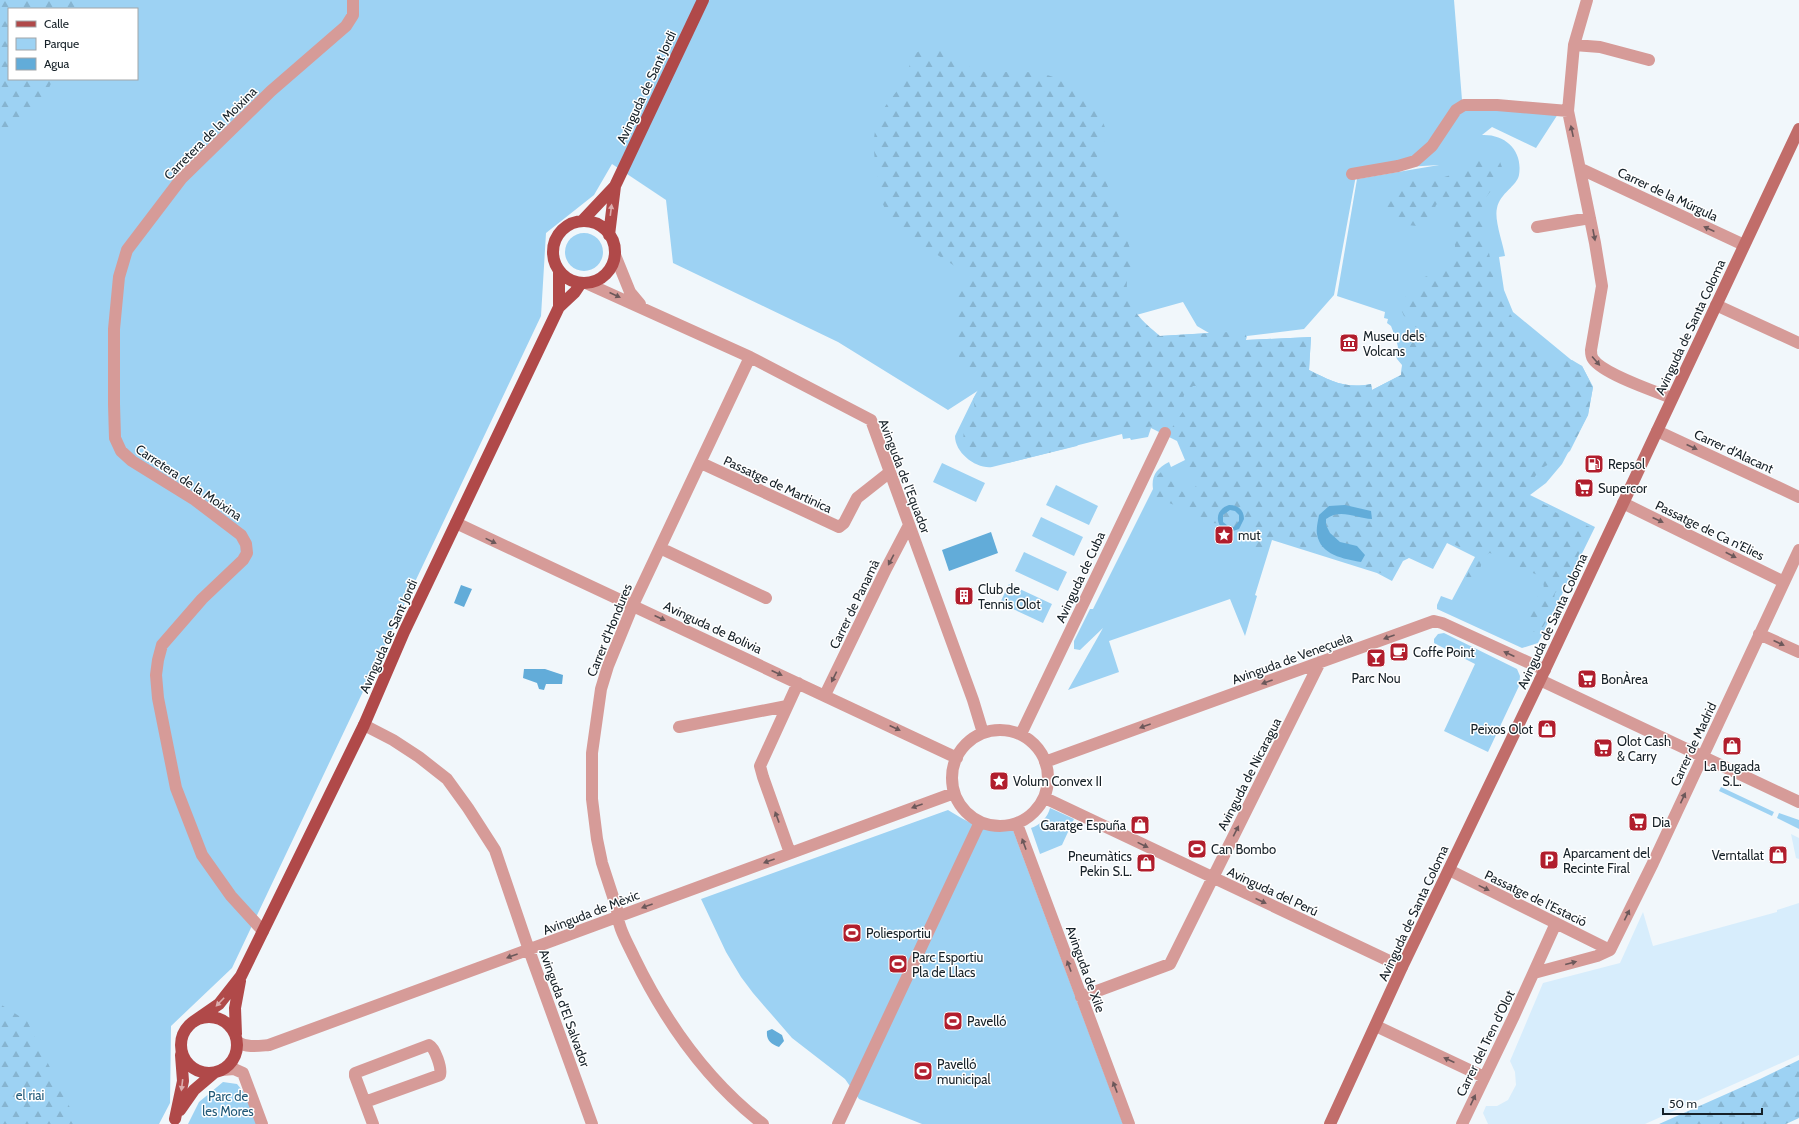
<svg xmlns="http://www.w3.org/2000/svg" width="1799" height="1124" font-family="Cabin,sans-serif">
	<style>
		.built { fill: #d7edfc }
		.green { fill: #9dd2f3; fill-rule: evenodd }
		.forest { fill: url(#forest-firs) }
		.water { fill: #62acd9; fill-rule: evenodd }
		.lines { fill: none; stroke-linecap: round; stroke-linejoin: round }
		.minor { stroke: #d69b98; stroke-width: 12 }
		.secondary { stroke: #c16d6a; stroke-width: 12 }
		.primary { stroke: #b04949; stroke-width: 12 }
		.oneway { fill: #6c585a }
		.oneway2 { fill: #dbadad }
		.labels { text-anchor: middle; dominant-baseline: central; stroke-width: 3; stroke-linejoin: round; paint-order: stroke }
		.street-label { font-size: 13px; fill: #162128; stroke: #fff }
		.poi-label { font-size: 13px; fill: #162128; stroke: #fff; text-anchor: start }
		.park-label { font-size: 13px; fill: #215978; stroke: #fff }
	</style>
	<defs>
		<pattern id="forest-firs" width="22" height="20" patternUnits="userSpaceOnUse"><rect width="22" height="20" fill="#9dd2f3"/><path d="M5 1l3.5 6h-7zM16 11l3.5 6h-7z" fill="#86b4d0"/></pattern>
	</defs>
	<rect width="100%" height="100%" fill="#f1f7fb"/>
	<path class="built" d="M1791 834 1799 838V859L1796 858Z
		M1799 903V1055L1645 1124H1488L1483 1113 1486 1106H1497L1508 1100 1516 1085 1515 1072 1510 1061 1543 983 1620 963 1643 912 1653 946 1777 912V910Z"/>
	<path class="green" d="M0 0H1454L1462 100 1558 114 1536 148 1492 127 1482 135C1506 134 1523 151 1519 175 1517 186 1500 193 1497 208 1494 220 1503 243 1505 256L1499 257 1504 290 1513 312 1575 363 1582 366 1593 387 1588 415 1562 464 1546 483 1530 495 1595 527 1538 643 1522 648 1437 609V605L1441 596 1452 600 1475 557 1447 543 1433 569 1409 558 1403 561 1392 581 1377 573 1272 540 1255 595 1257 596 1245 636 1230 599 1109 641 1119 672 1068 690 1103 628 1080 650 1074 649V641L1090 609H1093L1153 489C1151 476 1157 468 1169 462L1171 467 1185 460 1177 441 1151 428 1148 437 1131 440 1130 438 1123 439 1122 434 992 467C976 469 955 453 955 436L973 399 979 390 948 410 838 342 673 263 666 200 612 164 594 195 546 233 541 316 232 968 171 1026 170 1103 159 1124H0ZM9 9H137V79H9ZM1439 165 1357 179 1337 296 1385 312 1384 318 1388 319 1387 323 1391 326 1396 339 1398 347 1395 354 1397 359 1402 365 1401 375 1372 390 1371 384C1345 389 1331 381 1309 370L1311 337 1246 340 1247 336 1304 329 1334 295 1357 170ZM1183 302 1197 326 1209 333 1159 336 1122 319Z
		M565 252a19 19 0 1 1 38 0a19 19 0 1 1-38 0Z
		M942 463 985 483 976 502 933 482Z
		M1056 485 1098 506 1089 525 1046 505Z
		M1041 517 1083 537 1074 556 1032 536Z
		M1024 552 1067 572 1058 591 1015 571Z
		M1009 584 1052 604 1043 623 1000 603Z
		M1444 633 1517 669 1520 676 1519 686 1488 752 1444 731 1475 664 1434 643V639L1438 634Z
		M1721 787 1774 812 1772 816 1719 791Z
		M1050 808 1074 819 1062 845 1040 854 1031 828C1040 825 1048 817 1050 808Z
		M948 810C972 825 984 831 1013 830L1123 1124H922L859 1099 845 1079 792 1038 753 993 741 977 726 952 701 899Z
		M1779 813 1799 820V829L1777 818Z
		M223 1082 237 1084 247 1096 257 1124H188L199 1102Z"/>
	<path class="forest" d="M0 0H90L85 9H9V79H53L40 108 0 137Z
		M938 47C951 56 966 67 981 71 991 74 1000 72 1011 72 1049 71 1060 76 1087 102 1097 112 1107 124 1107 138L1100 146 1097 156 1132 254C1132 258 1134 263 1134 267 1133 272 1128 276 1127 281 1125 307 1142 321 1160 336L1246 331V340L1311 337 1309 370C1331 381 1345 389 1371 384L1372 390 1401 375 1403 358 1414 339 1413 329 1417 325 1416 321 1404 316 1398 303 1418 286V279L1431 275 1454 257C1456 238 1458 213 1439 202L1436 205 1430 221 1417 226 1398 224C1387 212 1381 206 1389 189L1420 178 1438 179 1463 171 1473 161 1499 159 1503 170 1500 179 1483 201 1482 215 1495 285 1503 304 1522 331 1552 357 1564 361 1572 360 1582 366 1593 387 1588 415 1570 451 1564 456 1540 469 1528 487 1529 491 1526 496 1554 509 1555 512 1590 527V530L1566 582 1555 593 1552 610 1542 629 1533 632 1531 621 1527 615 1528 608 1536 605 1538 595 1544 592 1543 577 1525 570 1501 555 1489 553 1483 559 1477 579 1468 584 1465 579 1476 557 1472 548 1459 547 1447 541 1432 566 1429 565 1428 559 1419 561 1411 556 1405 557 1389 576 1351 562 1340 553 1323 554 1292 544 1289 543 1290 528 1283 531 1278 538 1268 539 1259 553C1243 554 1233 536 1232 522L1241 515 1234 510 1228 524 1211 523 1182 508 1151 496 1155 492 1156 477 1164 469 1168 472 1170 480 1183 492H1193L1200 477 1184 466C1191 449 1181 442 1169 432L1197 391 1196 386H1193L1184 395 1183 400 1175 405 1164 429 1156 426 1123 430 1120 428 1101 434 1090 442 1084 437 1077 446 1008 463 999 460 989 462 965 448C960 433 967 422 975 409L973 399C979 387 984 385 979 371 973 370 966 368 962 363 954 355 954 304 957 293 959 286 965 280 968 274 948 262 893 229 885 209 879 196 879 181 876 167 873 149 872 134 880 116 884 105 895 95 902 84 916 63 902 50 938 47Z
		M0 1004 27 1021 78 1124H0Z
		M1799 1060V1118L1786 1124H1659L1760 1079Z"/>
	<path class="water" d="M1229 505C1238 505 1244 510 1244 519L1239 529 1230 532 1220 526C1215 517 1219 508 1229 505ZM1230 510 1235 511 1239 515V521L1234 527 1228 526 1223 522V515Z
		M1345 505 1371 511 1372 519C1356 518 1340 508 1326 519V525L1330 533 1340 542 1357 546 1365 555 1361 562C1344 559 1320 555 1317 534 1316 528 1318 521 1319 515L1329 506Z
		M991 532 998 553 949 571 942 550Z
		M461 585 472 589 464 607 454 603Z
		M524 669H545L563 675 562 684H546L544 690 539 689 537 683 523 678Z
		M772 1029 782 1035 784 1041 779 1047C771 1044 766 1040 767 1031Z"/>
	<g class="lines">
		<path class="minor" d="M1587 0 1574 45 1568 111 1595 243 1602 286 1591 350C1591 353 1591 356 1593 359 1603 374 1654 391 1672 398
			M1574 45 1600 47 1649 60
			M1581 169 1744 245
			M1352 174 1398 166 1415 161 1432 146 1456 110 1464 105H1497L1568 111
			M1537 227 1590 218
			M615 255 630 292 640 304
			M586 283 750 357 871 420 973 700 983 733
			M1716 305 1799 343
			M750 357 633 605 608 666 601 689 592 753V799L597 839 602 863 617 909C617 926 627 942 634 957 665 1021 706 1080 763 1124
			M1657 431 1799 497
			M701 463 839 527 844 523 857 498 890 472
			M1623 503 1784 582
			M456 523 957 758
			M660 548 766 598
			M1759 634 1799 652
			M1540 680 1799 802
			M825 695 886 569 909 525
			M364 725 393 740 419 757 447 779 468 808 495 850 529 950 592 1124
			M679 727 787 706
			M952 778a48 48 0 1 1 96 0a48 48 0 1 1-96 0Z
			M1021 734 1165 433
			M1045 762 1434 621 1442 623 1545 670
			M1045 798 1402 967
			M1017 824 1129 1124
			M790 853 763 777 760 766 798 683
			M1449 870 1610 950
			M263 931 231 896 202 855 176 788 158 698 156 675 158 660 162 645 202 599 243 560 247 553 246 544 241 535 195 500 132 461 121 451 115 438 114 404V329L119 277 127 250 181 179 271 91 346 26 353 15V0
			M1610 950 1653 863 1799 550
			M1534 973 1597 956 1610 950
			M1081 997 1170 964 1320 662
			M1376 1026 1484 1077
			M237 1042C247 1048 258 1046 269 1045L954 793
			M222 1070 234 1069 243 1073 262 1124
			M365 1102 440 1075C442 1068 435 1048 429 1045L355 1073V1076L373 1124
			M838 1124 980 822
			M1462 1124 1513 1018 1556 923"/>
		<path class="secondary" d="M1330 1124 1402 967 1540 680 1799 129"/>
		<path class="primary" d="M582 221 615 186
			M553 252a31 31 0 1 1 62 0a31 31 0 1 1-62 0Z
			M609 235 615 186 703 0
			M559 270V307
			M181 1045a28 28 0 1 1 56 0a28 28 0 1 1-56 0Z
			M193 1022 219 1004 241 976 364 725 404 632 559 307 575 292 581 283
			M236 1034 235 1008 240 981
			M180 1110 194 1090 214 1073
			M175 1119 183 1081 181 1055"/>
	</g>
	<defs><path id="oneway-solid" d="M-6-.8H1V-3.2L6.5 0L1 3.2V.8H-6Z"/></defs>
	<g class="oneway">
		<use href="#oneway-solid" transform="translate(1572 131) rotate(-102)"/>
		<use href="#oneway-solid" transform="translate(1709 229) rotate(-155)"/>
		<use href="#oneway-solid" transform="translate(1594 235) rotate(79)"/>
		<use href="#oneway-solid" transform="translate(615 295) rotate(24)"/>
		<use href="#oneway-solid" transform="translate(1596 361) rotate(49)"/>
		<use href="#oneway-solid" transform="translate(1692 447) rotate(25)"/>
		<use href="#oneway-solid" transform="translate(1658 520) rotate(25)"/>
		<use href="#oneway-solid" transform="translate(491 541) rotate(26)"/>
		<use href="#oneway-solid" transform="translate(1731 555) rotate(27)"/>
		<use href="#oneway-solid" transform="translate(891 560) rotate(118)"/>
		<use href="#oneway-solid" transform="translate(660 618) rotate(25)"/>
		<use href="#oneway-solid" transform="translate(1389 637) rotate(160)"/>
		<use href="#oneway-solid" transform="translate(1779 643) rotate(25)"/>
		<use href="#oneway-solid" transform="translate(1509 654) rotate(-155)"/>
		<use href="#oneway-solid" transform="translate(777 673) rotate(25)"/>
		<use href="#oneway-solid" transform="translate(834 677) rotate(116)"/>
		<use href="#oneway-solid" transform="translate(1267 682) rotate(160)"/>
		<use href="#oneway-solid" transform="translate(1145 726) rotate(160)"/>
		<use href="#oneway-solid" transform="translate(895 728) rotate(25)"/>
		<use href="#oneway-solid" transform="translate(1683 798) rotate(-65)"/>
		<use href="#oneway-solid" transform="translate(917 806) rotate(160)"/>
		<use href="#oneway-solid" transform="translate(777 817) rotate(-110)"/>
		<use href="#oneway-solid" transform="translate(1236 831) rotate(-63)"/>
		<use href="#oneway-solid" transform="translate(1024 844) rotate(-110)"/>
		<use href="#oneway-solid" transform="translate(1143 845) rotate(26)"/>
		<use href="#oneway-solid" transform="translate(769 861) rotate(160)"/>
		<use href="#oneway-solid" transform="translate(1484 888) rotate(26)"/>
		<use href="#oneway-solid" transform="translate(1261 901) rotate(25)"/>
		<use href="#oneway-solid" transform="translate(647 906) rotate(160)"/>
		<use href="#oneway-solid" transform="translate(1627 915) rotate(-64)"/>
		<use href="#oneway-solid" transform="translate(512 956) rotate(160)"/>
		<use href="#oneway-solid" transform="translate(1571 963) rotate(-15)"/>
		<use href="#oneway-solid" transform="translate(1069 966) rotate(-110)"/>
		<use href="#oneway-solid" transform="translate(1449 1060) rotate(-155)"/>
		<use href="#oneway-solid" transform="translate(1115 1087) rotate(-111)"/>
		<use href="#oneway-solid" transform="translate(1473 1100) rotate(-65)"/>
	</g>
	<g class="oneway2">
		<use href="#oneway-solid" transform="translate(611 210) rotate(-83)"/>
		<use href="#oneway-solid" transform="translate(220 1002) rotate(134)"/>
		<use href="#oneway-solid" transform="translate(182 1085) rotate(97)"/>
	</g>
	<defs>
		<g id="museum-square" transform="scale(1)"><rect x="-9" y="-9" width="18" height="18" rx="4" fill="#b11e2d" stroke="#fff"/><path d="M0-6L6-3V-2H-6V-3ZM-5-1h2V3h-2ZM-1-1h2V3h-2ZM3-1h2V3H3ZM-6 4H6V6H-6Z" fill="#fff"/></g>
		<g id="fuel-square" transform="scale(1)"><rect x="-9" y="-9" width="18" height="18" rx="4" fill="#b11e2d" stroke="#fff"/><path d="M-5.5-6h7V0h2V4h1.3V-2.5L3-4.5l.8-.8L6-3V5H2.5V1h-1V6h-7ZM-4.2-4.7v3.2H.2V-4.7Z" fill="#fff"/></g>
		<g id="supermarket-square" transform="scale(1)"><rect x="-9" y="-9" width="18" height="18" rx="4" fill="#b11e2d" stroke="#fff"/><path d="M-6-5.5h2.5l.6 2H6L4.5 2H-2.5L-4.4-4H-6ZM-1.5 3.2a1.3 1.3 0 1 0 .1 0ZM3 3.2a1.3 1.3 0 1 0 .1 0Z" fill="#fff"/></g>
		<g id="sight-square" transform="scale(1)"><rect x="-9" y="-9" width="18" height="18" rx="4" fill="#b11e2d" stroke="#fff"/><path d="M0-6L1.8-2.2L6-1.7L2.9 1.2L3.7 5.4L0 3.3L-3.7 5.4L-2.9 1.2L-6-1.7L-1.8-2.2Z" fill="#fff"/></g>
		<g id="building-square" transform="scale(1)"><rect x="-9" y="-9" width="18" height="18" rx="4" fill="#b11e2d" stroke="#fff"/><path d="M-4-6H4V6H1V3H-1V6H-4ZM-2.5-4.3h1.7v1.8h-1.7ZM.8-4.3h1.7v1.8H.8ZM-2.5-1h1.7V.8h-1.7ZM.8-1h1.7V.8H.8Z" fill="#fff"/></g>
		<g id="cafe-square" transform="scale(1)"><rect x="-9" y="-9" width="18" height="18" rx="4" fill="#b11e2d" stroke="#fff"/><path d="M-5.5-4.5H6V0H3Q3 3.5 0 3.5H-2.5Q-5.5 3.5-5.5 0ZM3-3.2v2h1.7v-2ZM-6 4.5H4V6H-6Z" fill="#fff"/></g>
		<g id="bar-square" transform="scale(1)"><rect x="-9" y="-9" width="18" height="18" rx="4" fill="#b11e2d" stroke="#fff"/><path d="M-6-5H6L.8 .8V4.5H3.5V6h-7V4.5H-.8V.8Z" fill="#fff"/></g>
		<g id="shop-square" transform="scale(1)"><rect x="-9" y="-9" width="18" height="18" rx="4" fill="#b11e2d" stroke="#fff"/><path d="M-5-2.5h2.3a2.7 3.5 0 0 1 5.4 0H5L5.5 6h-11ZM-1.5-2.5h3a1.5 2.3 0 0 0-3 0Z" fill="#fff"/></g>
		<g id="stadium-square" transform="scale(1)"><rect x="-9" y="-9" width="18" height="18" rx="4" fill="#b11e2d" stroke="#fff"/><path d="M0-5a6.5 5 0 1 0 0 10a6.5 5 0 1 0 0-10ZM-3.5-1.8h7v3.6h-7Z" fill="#fff"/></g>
		<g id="parking-square" transform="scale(1)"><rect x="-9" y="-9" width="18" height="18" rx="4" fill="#b11e2d" stroke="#fff"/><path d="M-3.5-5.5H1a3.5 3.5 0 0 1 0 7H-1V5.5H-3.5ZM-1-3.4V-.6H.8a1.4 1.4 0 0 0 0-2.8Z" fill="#fff"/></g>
	</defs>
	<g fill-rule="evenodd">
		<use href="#museum-square" x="1349" y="343"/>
		<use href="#fuel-square" x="1594" y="464"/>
		<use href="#supermarket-square" x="1584" y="488"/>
		<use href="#sight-square" x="1224" y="535"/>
		<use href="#building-square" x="964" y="596"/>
		<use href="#cafe-square" x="1399" y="652"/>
		<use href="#bar-square" x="1376" y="658"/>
		<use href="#supermarket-square" x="1587" y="679"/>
		<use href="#shop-square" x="1547" y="729"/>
		<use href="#shop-square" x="1732" y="746"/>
		<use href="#supermarket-square" x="1603" y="748"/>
		<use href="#sight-square" x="999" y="781"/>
		<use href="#supermarket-square" x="1638" y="822"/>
		<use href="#shop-square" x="1140" y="825"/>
		<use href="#stadium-square" x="1197" y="849"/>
		<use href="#shop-square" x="1778" y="855"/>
		<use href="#parking-square" x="1549" y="860"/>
		<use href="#shop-square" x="1146" y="863"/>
		<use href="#stadium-square" x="852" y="933"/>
		<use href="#stadium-square" x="898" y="964"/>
		<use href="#stadium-square" x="953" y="1021"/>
		<use href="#stadium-square" x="923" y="1071"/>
	</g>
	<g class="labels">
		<g class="street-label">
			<text transform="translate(646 87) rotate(-65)">Avinguda de Sant Jordi</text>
			<text transform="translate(210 133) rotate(-45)">Carretera de la Moixina</text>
			<text transform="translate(1668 194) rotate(25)">Carrer de la Múrgula</text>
			<text transform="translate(1690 327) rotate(-65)">Avinguda de Santa Coloma</text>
			<text transform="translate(1734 451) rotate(25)">Carrer d'Alacant</text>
			<text transform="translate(905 476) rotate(69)">Avinguda de l'Equador</text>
			<text transform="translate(189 482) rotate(34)">Carretera de la Moixina</text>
			<text transform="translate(778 484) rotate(25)">Passatge de Martinica</text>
			<text transform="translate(1710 530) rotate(26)">Passatge de Ca n'Elies</text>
			<text transform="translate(1080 577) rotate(-65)">Avinguda de Cuba</text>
			<text transform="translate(854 604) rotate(-64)">Carrer de Panamà</text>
			<text transform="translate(1552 621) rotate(-65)">Avinguda de Santa Coloma</text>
			<text transform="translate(713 627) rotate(25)">Avinguda de Bolivia</text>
			<text transform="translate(609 630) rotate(-68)">Carrer d'Hondures</text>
			<text transform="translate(388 636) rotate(-66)">Avinguda de Sant Jordi</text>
			<text transform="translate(1292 658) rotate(-20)">Avinguda de Veneçuela</text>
			<text transform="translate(1693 744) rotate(-65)">Carrer de Madrid</text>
			<text transform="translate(1249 774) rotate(-63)">Avinguda de Nicaragua</text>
			<text transform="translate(1273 891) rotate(25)">Avinguda del Perú</text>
			<text transform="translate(1536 898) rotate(26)">Passatge de l'Estació</text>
			<text transform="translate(591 912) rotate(-21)">Avinguda de Mèxic</text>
			<text transform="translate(1413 913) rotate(-65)">Avinguda de Santa Coloma</text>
			<text transform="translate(1086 969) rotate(70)">Avinguda de Xile</text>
			<text transform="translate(565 1008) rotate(70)">Avinguda d'El Salvador</text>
			<text transform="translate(1485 1043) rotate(-64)">Carrer del Tren d'Olot</text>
		</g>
		<g class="poi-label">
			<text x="1363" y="336">Museu dels<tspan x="1363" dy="15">Volcans</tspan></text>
			<text x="1608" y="464">Repsol</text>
			<text x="1598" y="488">Supercor</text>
			<text x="1238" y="535">mut</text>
			<text x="978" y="589">Club de<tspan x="978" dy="15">Tennis Olot</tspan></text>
			<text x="1413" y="652">Coffe Point</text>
			<text x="1376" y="678" text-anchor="middle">Parc Nou</text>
			<text x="1601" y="679">BonÀrea</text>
			<text x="1533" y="729" text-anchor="end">Peixos Olot</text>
			<text x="1617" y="741">Olot Cash<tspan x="1617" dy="15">&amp; Carry</tspan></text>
			<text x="1732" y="766" text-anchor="middle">La Bugada<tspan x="1732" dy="15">S.L.</tspan></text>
			<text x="1013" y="781">Volum Convex II</text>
			<text x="1652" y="822">Dia</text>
			<text x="1126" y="825" text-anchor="end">Garatge Espuña</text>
			<text x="1211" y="849">Can Bombo</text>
			<text x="1563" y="853">Aparcament del<tspan x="1563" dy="15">Recinte Firal</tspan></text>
			<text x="1764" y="855" text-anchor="end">Verntallat</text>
			<text x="1132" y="856" text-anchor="end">Pneumàtics<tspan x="1132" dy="15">Pekin S.L.</tspan></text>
			<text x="866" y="933">Poliesportiu</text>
			<text x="912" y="957">Parc Esportiu<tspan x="912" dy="15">Pla de Llacs</tspan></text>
			<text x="967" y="1021">Pavelló</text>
			<text x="937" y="1064">Pavelló<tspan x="937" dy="15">municipal</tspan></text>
		</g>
		<g class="park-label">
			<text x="30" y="1095">el riai</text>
			<text x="228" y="1096">Parc de<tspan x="228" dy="15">les Mores</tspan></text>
		</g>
	</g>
	<rect x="8" y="8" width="130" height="72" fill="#ffffff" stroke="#a2a6a9"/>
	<rect x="16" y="21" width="20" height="6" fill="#b04949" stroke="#a2a6a9"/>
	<text x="44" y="28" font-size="12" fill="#162128">Calle</text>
	<rect x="16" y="38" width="20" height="12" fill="#9dd2f3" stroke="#a2a6a9"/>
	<text x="44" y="48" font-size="12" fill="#162128">Parque</text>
	<rect x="16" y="58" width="20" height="12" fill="#62acd9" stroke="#a2a6a9"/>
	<text x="44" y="68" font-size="12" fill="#162128">Agua</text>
	<path d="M1663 1108v6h99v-6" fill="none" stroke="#162128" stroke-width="2"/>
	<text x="1669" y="1108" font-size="12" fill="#162128" stroke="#ffffff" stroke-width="3" paint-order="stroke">50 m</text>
</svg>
